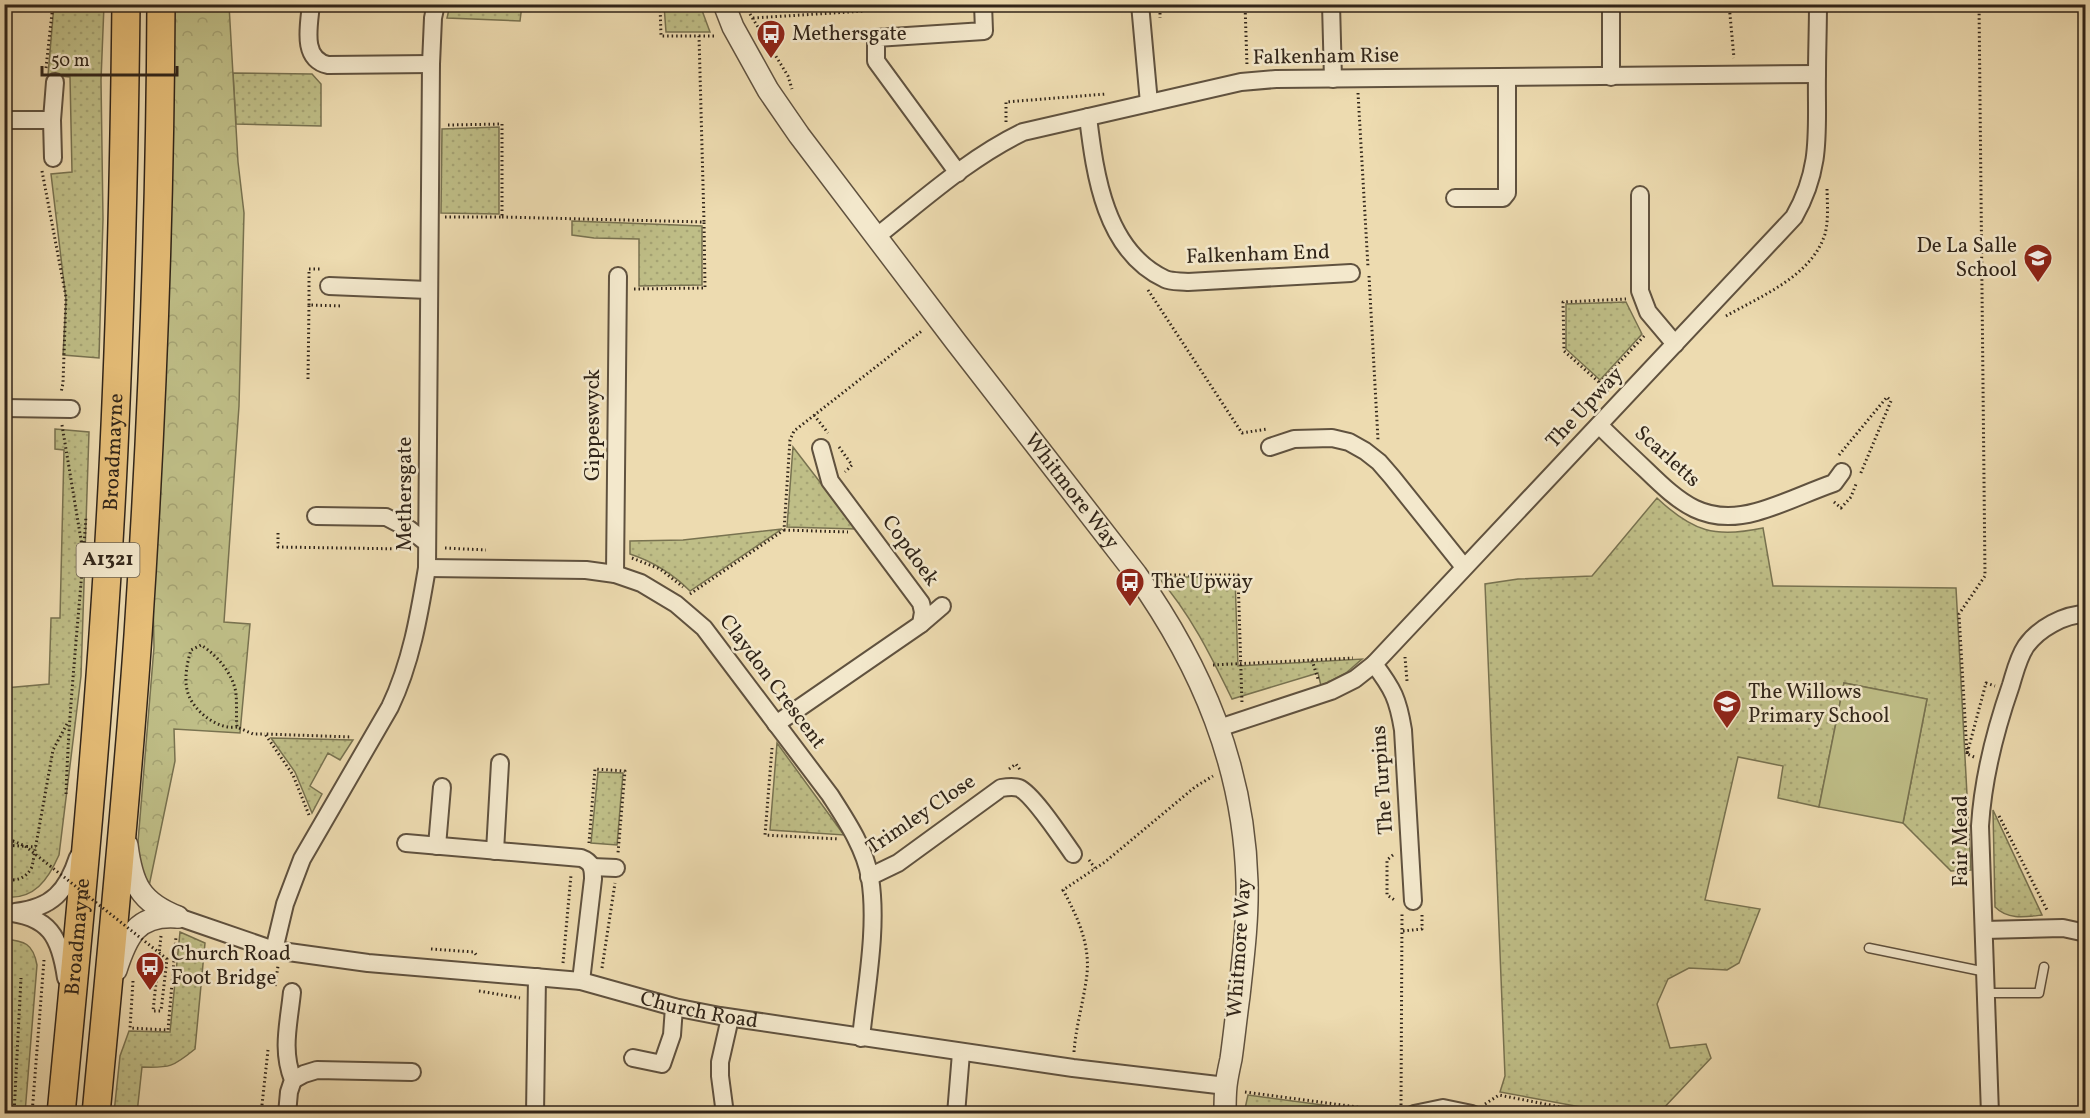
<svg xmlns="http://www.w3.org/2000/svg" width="2090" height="1118" font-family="Vollkorn,serif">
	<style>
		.grass { fill: url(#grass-dots); stroke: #787250; stroke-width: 1.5 }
		.forest { fill: url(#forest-crowns); stroke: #787250; stroke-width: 1.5 }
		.garden { fill: #bfbe87; stroke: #787250; stroke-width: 1.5 }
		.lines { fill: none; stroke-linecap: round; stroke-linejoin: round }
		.service-casing { stroke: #60523f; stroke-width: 11 }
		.minor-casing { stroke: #60523f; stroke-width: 20 }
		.tertiary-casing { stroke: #60523f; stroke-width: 24 }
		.primary-casing { stroke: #312519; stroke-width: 30 }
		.path { stroke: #312519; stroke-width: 3; stroke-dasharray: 1.5 3; stroke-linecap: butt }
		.service { stroke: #f3e8cc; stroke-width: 8 }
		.minor { stroke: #f3e8cc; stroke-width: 16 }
		.tertiary { stroke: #f3e8cc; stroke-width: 21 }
		.primary { stroke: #e6be78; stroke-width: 27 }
		.path-bridge { stroke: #312519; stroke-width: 3; stroke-dasharray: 1.5 3; stroke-linecap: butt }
		.labels { text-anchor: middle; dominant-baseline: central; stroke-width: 5; stroke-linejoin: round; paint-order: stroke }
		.shield { fill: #f3e8cc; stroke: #6b604f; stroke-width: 1.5 }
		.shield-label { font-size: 20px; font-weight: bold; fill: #312519 }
		.poi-label { font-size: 21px; fill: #312519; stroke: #f3e8cc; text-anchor: start }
		.street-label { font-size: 21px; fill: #312519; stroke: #f3e8cc }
	</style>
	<defs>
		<pattern id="grass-dots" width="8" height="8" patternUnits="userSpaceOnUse" patternTransform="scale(1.5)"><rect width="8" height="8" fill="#bfbe87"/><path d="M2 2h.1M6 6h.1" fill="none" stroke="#a5a374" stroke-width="1.8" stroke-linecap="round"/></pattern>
		<pattern id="forest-crowns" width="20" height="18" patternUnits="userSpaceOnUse" patternTransform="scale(1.5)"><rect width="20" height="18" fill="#bfbe87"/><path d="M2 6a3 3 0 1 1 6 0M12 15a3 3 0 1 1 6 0" fill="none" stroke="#a5a374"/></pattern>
	</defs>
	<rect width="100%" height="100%" fill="#eddbb0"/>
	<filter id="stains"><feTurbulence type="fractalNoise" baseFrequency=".00333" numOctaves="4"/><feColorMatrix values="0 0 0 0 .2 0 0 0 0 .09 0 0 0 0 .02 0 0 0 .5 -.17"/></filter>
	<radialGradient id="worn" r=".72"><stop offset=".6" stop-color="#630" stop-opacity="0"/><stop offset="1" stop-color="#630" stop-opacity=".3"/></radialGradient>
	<path class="grass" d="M54 5H104L101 80 103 219 99 358 63 355 66 300 51 174 72 172 70 77 48 75Z
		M450 5V4L522 5 520 21 447 18Z
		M664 5H700L710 32H666Z
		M233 73 312 74 321 84V126L236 124Z
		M499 127V214L441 213 442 129Z
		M572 221 702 226V285L639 286V239L594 238 572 235Z
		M1626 302 1642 334 1600 380 1566 349V304Z
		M55 429 89 432 81 676 59 855C48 880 34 900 5 897V688L49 684 51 618H60L64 450 55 449Z
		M793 447 856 529 787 527Z
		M1657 498C1693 532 1715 538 1763 528L1773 586 1956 588 1971 870 1951 871 1903 823 1927 699 1844 683 1819 807 1778 798 1783 766 1738 757 1705 900 1760 909 1739 963 1727 970 1689 968 1668 979 1657 1004 1670 1048 1706 1044 1711 1058 1659 1113H1613L1500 1092 1505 1076 1485 584 1518 579 1592 576Z
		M782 529 690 591C672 573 654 562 630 554V541L683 540Z
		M1158 577H1235L1238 666 1362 659 1346 673 1321 686 1318 673 1232 699C1211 656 1190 613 1158 577Z
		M271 738 353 740 340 760 328 753 310 786 322 794 312 813 295 772Z
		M777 743 844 835 770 830Z
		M598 772 623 773 617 845 591 843Z
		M1993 810 2042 915C2025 917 2008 920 1995 907Z
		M180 932 205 943 195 1049C173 1067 170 1068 142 1067L137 1113H114L120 1056 129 1031 170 1032Z
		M5 939C24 941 33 943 37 965L25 1113H5Z
		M1248 1095 1376 1112 1244 1113Z"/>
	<path class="forest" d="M166 5H229L238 162 244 213 239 406 224 622 250 624 240 733 174 729 175 761 148 891 137 854 154 647 152 543Z"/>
	<path class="garden" d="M1844 683 1927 699 1903 823 1819 807Z"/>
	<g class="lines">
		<g class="service-casing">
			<path id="service" d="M1869 948 1986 972
				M1986 993H2039L2044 967"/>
		</g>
		<g class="minor-casing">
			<g id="minor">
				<path d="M311 4C309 26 301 59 328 65L431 64"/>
				<path d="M1140 4 1149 103"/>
				<path d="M1331 4 1333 79"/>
				<path d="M1611 4V77"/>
				<path d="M1088 117C1095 175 1105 251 1165 279 1171 282 1180 281 1188 282L1351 273"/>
				<path d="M4 120H52"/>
				<path d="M53 158 52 120 55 82"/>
				<path d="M958 173 876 61V38L984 31 983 4"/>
				<path d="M1640 195V291L1648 312 1675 344"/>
				<path d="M1455 198H1503L1507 193V77"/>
				<path d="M876 237C923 200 969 158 1023 132L1241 82 1276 79 1817 74"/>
				<path d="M329 286 428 290"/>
				<path d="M4 408 71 409"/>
				<path d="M1599 425C1614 440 1630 455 1646 470 1680 503 1705 526 1756 512 1782 505 1808 492 1834 483L1842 472"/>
				<path d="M1270 447 1294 439 1332 438 1349 442 1365 451 1379 462 1392 477 1464 567"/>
				<path d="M316 516 386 517 409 529 427 543"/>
				<path d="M427 568 586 570 615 574 641 583 676 604 704 628 830 795C846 820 865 848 870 878 878 927 866 988 861 1038"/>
				<path d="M615 574 618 276"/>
				<path d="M921 624 942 606"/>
				<path d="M1374 664C1393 689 1398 699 1403 730L1413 901"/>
				<path d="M776 724 921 624 923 612 921 603 830 481 821 448"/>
				<path d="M1219 728 1331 691 1355 679 1374 664 1794 217C1823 166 1816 129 1817 74 1817 51 1818 28 1818 4"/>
				<path d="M406 843 581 858C592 862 593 868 593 879L581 981"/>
				<path d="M437 846 442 787"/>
				<path d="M495 851 500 763"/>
				<path d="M592 867 616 868"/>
				<path d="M869 877 898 863 1001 788C1007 787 1013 786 1019 788 1033 794 1063 840 1073 854"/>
				<path d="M4 912C50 916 60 937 66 978"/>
				<path d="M15 912C52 908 67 891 78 857"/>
				<path id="s1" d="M178 917 274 950 368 963 581 981 674 1007 720 1016 1073 1068 1226 1086"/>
				<path d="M1984 930 2063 928 2086 933"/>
				<path d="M274 950 285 904 302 859 390 707C411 663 419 616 427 568L431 64 433 18 436 4"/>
				<path d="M633 1058 662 1064 672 1035 674 1007"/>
				<path d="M293 1080 304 1074 317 1070 412 1072"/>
				<path d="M287 1114 289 1092 293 1080C281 1050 289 1023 292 992"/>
				<path d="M535 1114 537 977"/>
				<path d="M725 1114 720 1076V1062L730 1018"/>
				<path d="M956 1114 961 1053"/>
				<path d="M1414 1114 1443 1108 1472 1114"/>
				<path d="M1990 1114 1980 826C1983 777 1995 731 2011 685 2015 672 2018 658 2026 646 2038 629 2064 614 2086 614"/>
			</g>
		</g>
		<g class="tertiary-casing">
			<g id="tertiary">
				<path id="s2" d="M724 4 733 27 768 90 799 135 956 342 1136 574C1202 667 1244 767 1247 882 1248 920 1243 959 1239 996 1236 1017 1234 1038 1231 1059 1229 1068 1227 1077 1226 1086 1225 1095 1225 1104 1225 1114"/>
				<path d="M127 845C132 884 140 902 178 917"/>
				<path d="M116 970C127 936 137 914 177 917"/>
			</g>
		</g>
		<g class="primary-casing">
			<g id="primary">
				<path id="s3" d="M61 1114C80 917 99 721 110 524 120 351 124 178 126 4"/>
				<path d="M96 1114C111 954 127 795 138 635 152 425 160 215 161 4"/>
			</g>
		</g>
		<path class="path" d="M1160 4V18
			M1245 4 1247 66
			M1729 4 1734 58
			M750 14 788 76 792 89
			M753 18 865 11 864 4
			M699 36H715
			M46 68 53 4
			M1358 93 1368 267
			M1006 122V102L1106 94
			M42 171 66 297 63 383 61 393
			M445 217H502V124L448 125
			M502 217 704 222 699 36H661L660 4
			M1369 276 1378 440
			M634 289 705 288 704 222
			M1148 290 1242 433 1267 429
			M309 305V269H322
			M1726 316C1761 296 1812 276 1825 234 1829 219 1827 201 1827 187
			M308 379 309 305 343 306
			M1600 383 1646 334
			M1609 391 1564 351 1563 302 1626 299
			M814 415 828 433
			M62 425 83 552
			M839 447 852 465 845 472
			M1839 455 1887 397 1891 401 1860 475
			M1834 502 1841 508 1851 497 1856 484
			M784 530 848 532
			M278 533V547L406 549
			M445 548 486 550
			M632 558 660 569 683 587
			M1161 575H1238L1242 704
			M690 594 784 530 790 440 794 431 923 330
			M1405 657 1407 681
			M1312 660 1318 679
			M1213 665 1353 658
			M237 727C219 730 196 713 189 696 183 682 187 663 191 650L201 645C217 655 234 675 236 694 237 705 236 716 237 727L253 734H265
			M772 748 765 835 839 839
			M1967 754 1959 614 1985 576 1979 4
			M1974 757 1967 754 1986 683 1995 686
			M1009 769 1016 764 1021 771
			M66 794C69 701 80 609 86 516
			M309 815 293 775 265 734 352 737
			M1999 816 2048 912
			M589 843 595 769 625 771 618 853
			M4 845 36 847
			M1393 855 1387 860V895L1396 901
			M1089 860 1095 868
			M4 879C17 882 26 878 32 867L53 750 68 722
			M1403 931 1422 929V915
			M161 936 153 1011H161
			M431 949 474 952 477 956
			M563 963 571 875
			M602 968 615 883
			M133 981 130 1028 168 1030 176 937
			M275 986 278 966
			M479 991 520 998
			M1074 1052C1076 1025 1084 1000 1087 974 1090 943 1077 916 1063 890L1105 862 1195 787 1213 776
			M1245 1092 1387 1111 1383 1114
			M1485 1104 1499 1095 1596 1114
			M1401 1105 1402 914
			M1387 1111 1399 1106
			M14 1114 21 978
			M32 1114 44 960
			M261 1114 268 1050"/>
		<use href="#service" class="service"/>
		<use href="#minor" class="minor"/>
		<use href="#tertiary" class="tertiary"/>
		<use href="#primary" class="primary"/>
		<path class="path-bridge" d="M4 843 13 841 25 846 167 959 161 1011"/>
	</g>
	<defs>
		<g id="bus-pin" transform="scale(1.5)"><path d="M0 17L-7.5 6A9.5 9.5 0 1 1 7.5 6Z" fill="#8f2418" stroke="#f3e8cc"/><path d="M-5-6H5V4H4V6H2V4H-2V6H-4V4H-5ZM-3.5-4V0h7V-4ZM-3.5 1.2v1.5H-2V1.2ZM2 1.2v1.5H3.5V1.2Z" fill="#fff"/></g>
		<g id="school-pin" transform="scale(1.5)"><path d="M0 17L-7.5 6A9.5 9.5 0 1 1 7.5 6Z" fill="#8f2418" stroke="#f3e8cc"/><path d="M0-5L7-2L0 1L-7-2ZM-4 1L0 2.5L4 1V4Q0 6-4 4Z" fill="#fff"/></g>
	</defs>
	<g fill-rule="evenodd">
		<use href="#bus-pin" x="771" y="34"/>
		<use href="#school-pin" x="2038" y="258"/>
		<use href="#bus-pin" x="1130" y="582"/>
		<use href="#school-pin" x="1727" y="704"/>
		<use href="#bus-pin" x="150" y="966"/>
	</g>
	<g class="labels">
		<rect class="shield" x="76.5" y="543" width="63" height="34" rx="4.5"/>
		<g class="shield-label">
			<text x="108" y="560">A1321</text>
		</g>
		<g class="poi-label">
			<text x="792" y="34">Methersgate</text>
			<text x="2017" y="246" text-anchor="end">De La Salle<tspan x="2017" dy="24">School</tspan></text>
			<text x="1151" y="582">The Upway</text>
			<text x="1748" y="692">The Willows<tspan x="1748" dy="24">Primary School</tspan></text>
			<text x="171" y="954">Church Road<tspan x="171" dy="24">Foot Bridge</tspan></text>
		</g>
		<g class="street-label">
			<text transform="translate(1326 57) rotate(-1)">Falkenham Rise</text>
			<text transform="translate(1258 255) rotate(-2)">Falkenham End</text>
			<text transform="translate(1585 408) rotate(-47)">The Upway</text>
			<text transform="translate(593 425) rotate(-90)">Gippeswyck</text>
			<text stroke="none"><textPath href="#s3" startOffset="664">Broadmayne</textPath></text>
			<text transform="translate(1667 457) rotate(42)">Scarletts</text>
			<text stroke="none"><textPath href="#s2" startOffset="600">Whitmore Way</textPath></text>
			<text transform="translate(405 494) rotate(-90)">Methersgate</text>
			<text transform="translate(910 551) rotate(54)">Copdoek</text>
			<text transform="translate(772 682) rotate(53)">Claydon Crescent</text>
			<text transform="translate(1383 780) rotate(-94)">The Turpins</text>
			<text transform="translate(921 815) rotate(-34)">Trimley Close</text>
			<text transform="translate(1961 841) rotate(-90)">Fair Mead</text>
			<text stroke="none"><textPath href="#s3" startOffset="178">Broadmayne</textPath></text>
			<text transform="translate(1240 948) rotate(-86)">Whitmore Way</text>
			<text stroke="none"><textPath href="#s1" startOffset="532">Church Road</textPath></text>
		</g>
	</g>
	<rect width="2090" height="1118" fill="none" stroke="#eddbb0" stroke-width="24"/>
	<rect x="6" y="6" width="2078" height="1106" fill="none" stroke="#312519" stroke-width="3"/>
	<rect x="12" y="12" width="2066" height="1094" fill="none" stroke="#312519" stroke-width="1.5"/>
	<path d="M42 66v9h135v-9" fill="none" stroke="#312519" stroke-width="3"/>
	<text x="51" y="66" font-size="18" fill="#312519" stroke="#f3e8cc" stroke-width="4.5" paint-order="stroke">50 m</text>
	<rect width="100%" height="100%" filter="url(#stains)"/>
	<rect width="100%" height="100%" fill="url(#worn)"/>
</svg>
